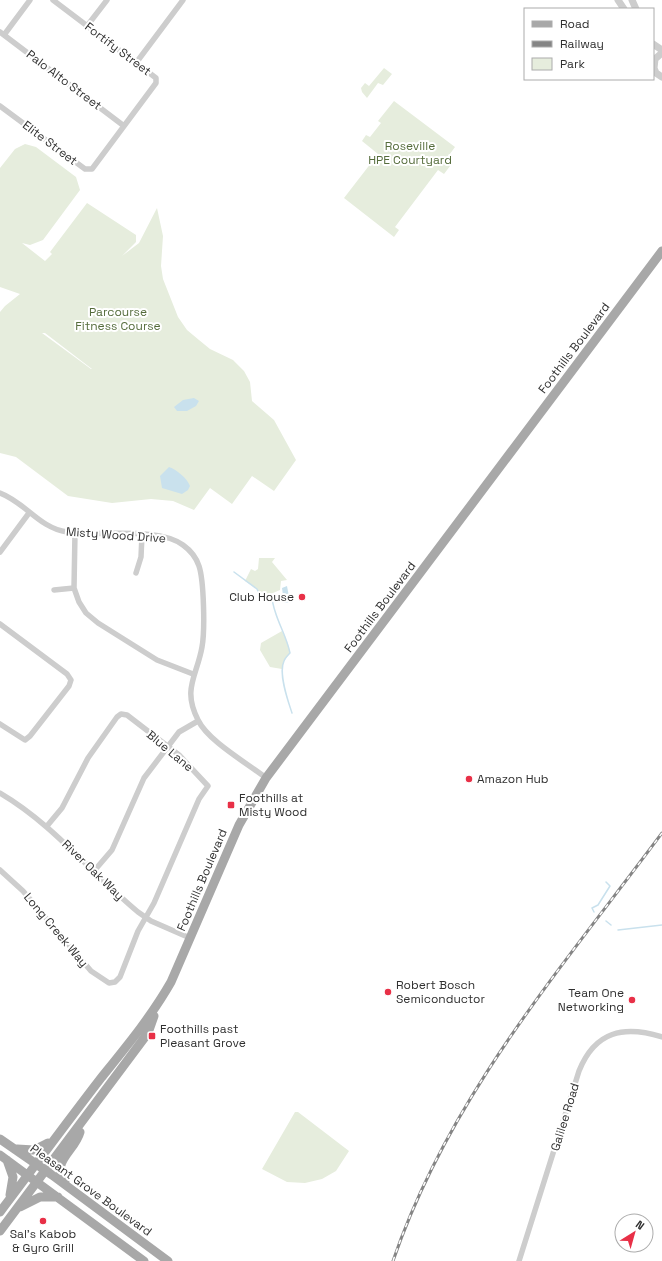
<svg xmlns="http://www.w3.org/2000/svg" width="662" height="1261" font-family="'Space Grotesk',sans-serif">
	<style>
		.green { fill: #e6eddd; fill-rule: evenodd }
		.water { fill: #c9e1ed }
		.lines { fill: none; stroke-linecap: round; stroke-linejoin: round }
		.stream { stroke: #c9e1ed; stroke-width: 1.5 }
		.minor { stroke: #cdcdcd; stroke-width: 5.5 }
		.tertiary { stroke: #cdcdcd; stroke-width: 7 }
		.primary { stroke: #a8a8a8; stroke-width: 9 }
		.rail-casing { stroke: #858585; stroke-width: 3 }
		.rail { stroke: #fff; stroke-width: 1.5; stroke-dasharray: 4.5; stroke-linecap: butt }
		.poi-dot { fill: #e83047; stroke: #fff; stroke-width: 1.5 }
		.labels { text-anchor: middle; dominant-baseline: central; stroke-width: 4; stroke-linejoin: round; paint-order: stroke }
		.street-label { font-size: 12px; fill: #303030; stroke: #fff }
		.park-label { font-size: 12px; fill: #556c3c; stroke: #fff }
		.poi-label { font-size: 12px; fill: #303030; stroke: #fff; text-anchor: start }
	</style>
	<rect width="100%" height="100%" fill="#fff"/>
	<path class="green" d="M384 68 392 74 383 85 378 83 367 98 362 92 361 88 365 83 369 86Z
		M394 101 455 147 447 158 453 162 444 174 438 170 395 227 399 230 394 237 344 198 378 154 362 141 366 135 370 137 381 123 378 121Z
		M25 144 36 147 76 177 80 190 43 240 30 245 22 243 45 261 52 254 50 252 87 203 136 235V242L122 256 139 243 157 208 163 236 161 266 163 279 178 317 187 330 199 340 210 349 233 360 244 371 250 382 252 401 274 420 296 460 274 491 252 476 232 504 210 488 194 510 173 501 151 499 112 503 68 496 16 457 0 453V312L5 306 20 294 0 287V168L15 149ZM42 333H45L92 369H91Z
		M259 558H275L272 562 287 580 281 581 280 590 261 598 257 589 245 581 251 569 255 571 258 569Z
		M282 631 288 644 290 653 284 661 282 669 270 667 260 650 261 643Z
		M295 1112H298L349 1151 336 1171 322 1179 305 1183 287 1182 262 1169Z"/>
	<path class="water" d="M194 398 199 401 196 406 187 411H177L174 407 183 400Z
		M169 467C177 470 187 478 190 486L188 490 182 494 162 488 160 476Z
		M287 586 290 602 284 603 282 588Z"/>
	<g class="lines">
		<path class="stream" d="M234 572 257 589 261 598 270 596C273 600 273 606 275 611 279 625 287 638 290 653 288 655 285 658 284 661 278 673 288 701 292 713
			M594 912 592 908 598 905 610 886 606 882
			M606 921 611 925
			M618 930 662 925"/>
		<path class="minor" d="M87 26 107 0
			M0 32 124 126
			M4 35 30 0
			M136 63 183 0
			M0 106 85 169H92L156 83V78L53 0
			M0 493C25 502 39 528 67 532 99 537 157 526 183 545 190 550 196 557 199 566 204 581 205 631 202 647 197 676 182 689 198 720 208 741 247 763 266 778
			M75 533 74 588 79 602 86 613 98 623 157 660 193 674
			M0 552 29 513
			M136 573 141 557 142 535
			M54 590 74 588
			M0 624 67 674 71 680 69 686 30 736 25 740 0 724
			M0 793C53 824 91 873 138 912L151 921 190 938
			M0 870 23 891 91 971 109 983 115 982 120 977 138 931 154 903 199 799 208 786 179 755 127 715 121 714 117 717 88 758 62 808 47 826
			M94 871 112 850 144 778 179 732 198 721
			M519 1261 579 1071C595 1031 624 1025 662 1037"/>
		<path class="tertiary" d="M618 0 624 9
			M632 0 636 9
			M653 44 662 50
			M653 66 656 73 662 77
			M654 68 655 59 662 53"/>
		<path class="primary" d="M0 1139 52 1175 168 1261
			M17 1149 34 1150 48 1143
			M0 1155 144 1261
			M7 1160 13 1177 10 1195
			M65 1182C50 1162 75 1151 80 1132
			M20 1207 40 1197H58
			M0 1212C34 1167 67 1122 101 1078 126 1047 151 1017 171 982L239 825 266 778 662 251
			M0 1231 148 1033 154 1016"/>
		<g class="rail-casing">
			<path id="rail" d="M393 1261C449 1097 560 970 662 833"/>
		</g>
		<use href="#rail" class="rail"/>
	</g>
	<g class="poi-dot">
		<circle cx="302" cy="597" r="4"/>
		<circle cx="469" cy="779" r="4"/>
		<rect x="227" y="801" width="8" height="8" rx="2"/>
		<circle cx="388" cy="992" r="4"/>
		<circle cx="632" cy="1000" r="4"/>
		<rect x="148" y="1032" width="8" height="8" rx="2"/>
		<circle cx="43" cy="1221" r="4"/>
	</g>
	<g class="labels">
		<g class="street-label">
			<text transform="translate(118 49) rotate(37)">Fortify Street</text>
			<text transform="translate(64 80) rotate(37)">Palo Alto Street</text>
			<text transform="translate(50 143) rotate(37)">Elite Street</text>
			<text transform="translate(574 348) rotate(-53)">Foothills Boulevard</text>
			<text transform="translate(116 535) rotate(4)">Misty Wood Drive</text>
			<text transform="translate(380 607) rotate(-53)">Foothills Boulevard</text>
			<text transform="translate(170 751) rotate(40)">Blue Lane</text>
			<text transform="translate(93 870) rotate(44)">River Oak Way</text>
			<text transform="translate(202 880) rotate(-67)">Foothills Boulevard</text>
			<text transform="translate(56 930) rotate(50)">Long Creek Way</text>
			<text transform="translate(565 1117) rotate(-73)">Galilee Road</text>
			<text transform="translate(91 1190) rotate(36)">Pleasant Grove Boulevard</text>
		</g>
		<g class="park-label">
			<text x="410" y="146">Roseville<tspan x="410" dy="14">HPE Courtyard</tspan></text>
			<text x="118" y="312">Parcourse<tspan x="118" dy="14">Fitness Course</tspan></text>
		</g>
		<g class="poi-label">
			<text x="294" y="597" text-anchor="end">Club House</text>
			<text x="477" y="779">Amazon Hub</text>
			<text x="239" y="798">Foothills at<tspan x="239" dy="14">Misty Wood</tspan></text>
			<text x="396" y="985">Robert Bosch<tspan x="396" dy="14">Semiconductor</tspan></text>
			<text x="624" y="993" text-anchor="end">Team One<tspan x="624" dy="14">Networking</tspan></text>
			<text x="160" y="1029">Foothills past<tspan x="160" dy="14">Pleasant Grove</tspan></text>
			<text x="43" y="1234" text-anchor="middle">Sal's Kabob<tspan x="43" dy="14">&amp; Gyro Grill</tspan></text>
		</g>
	</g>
	<rect x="524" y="8" width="130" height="72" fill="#ffffff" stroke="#acacac"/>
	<rect x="532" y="21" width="20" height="6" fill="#a8a8a8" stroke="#acacac"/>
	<text x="560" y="28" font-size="12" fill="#303030">Road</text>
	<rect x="532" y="41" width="20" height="6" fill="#858585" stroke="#acacac"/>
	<text x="560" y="48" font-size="12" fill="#303030">Railway</text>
	<rect x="532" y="58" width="20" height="12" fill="#e6eddd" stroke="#acacac"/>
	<text x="560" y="68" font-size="12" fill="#303030">Park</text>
	<g transform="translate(634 1233) rotate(37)"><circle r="19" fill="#ffffff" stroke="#acacac"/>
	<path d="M0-3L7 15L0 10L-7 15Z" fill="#e83047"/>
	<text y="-6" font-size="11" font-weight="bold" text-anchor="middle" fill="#303030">N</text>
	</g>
</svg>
